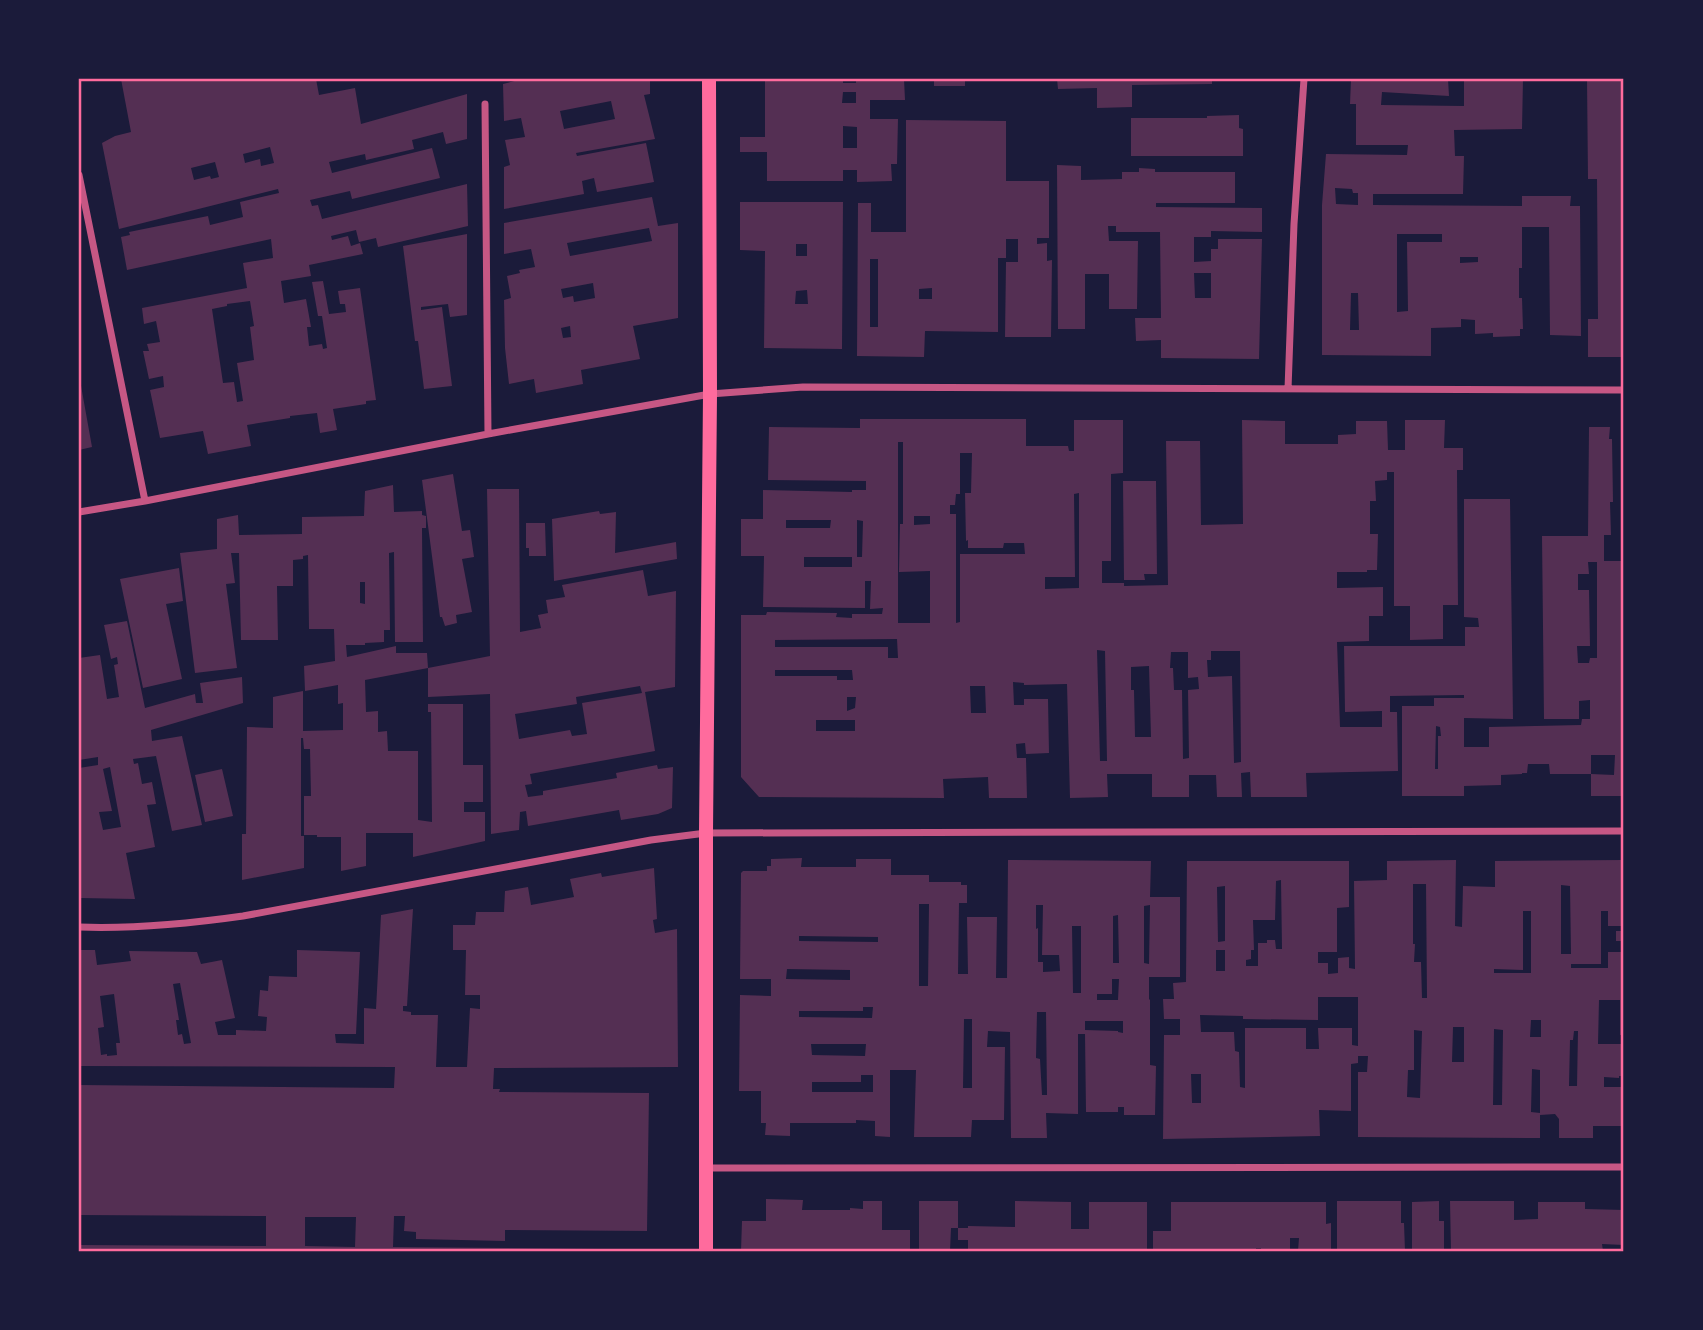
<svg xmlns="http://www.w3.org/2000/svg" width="1703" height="1330" font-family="Poppins,sans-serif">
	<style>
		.building { fill: #542f53; fill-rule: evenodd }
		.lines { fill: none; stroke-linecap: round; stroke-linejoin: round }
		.minor { stroke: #c65784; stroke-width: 7 }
		.secondary { stroke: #ff6b9d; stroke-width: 14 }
		.neatline { fill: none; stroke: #ff6b9d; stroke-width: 2.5 }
	</style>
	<rect width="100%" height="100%" fill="#1b1b3a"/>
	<path class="building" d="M121 79H316L319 95 355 88 361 124 467 94V139L446 144 443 132 412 140 414 149 366 160 365 154 329 162 332 173 432 148 440 178 352 199 350 191 310 200 312 206 318 205 322 219 467 184 468 226 378 247 376 238 359 242 356 230 331 236 332 240 348 236 351 246 360 243 363 254 309 265 311 276 281 281 284 303 306 299 311 327H307L309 346 322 344 323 349 327 348 322 316H318L312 282 323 281 329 314 346 312 345 304H340L338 291 360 288 376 400 366 401V404L333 409 337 430 320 433 317 413 290 416V418L247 425 251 446 208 454 203 431 160 438 150 390 164 387 163 376 149 379 143 351H149L147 344 160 342 156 321 144 324 142 308 247 288 243 263 273 258 271 239 127 270 121 237 130 235 129 232 208 216 210 225 243 217 240 202 279 193 278 189 119 229 102 143 115 136 131 132ZM270 147 274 163 261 166 260 159 245 163 243 154ZM215 162 219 177 211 179 210 176 194 180 191 168ZM250 301 254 326 250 327 254 360 237 363 243 401 237 402 234 382 223 383 212 309 227 306V304Z
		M522 79H650V94L644 95 655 139 576 153 577 156 646 143 654 182 597 192 594 178 582 181 584 194 504 209V167L510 165 505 140 525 137 521 118 504 121 503 84ZM611 101 615 119 564 129 560 111Z
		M765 79H843V83H856V79H904L905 100H870V119H898L897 164H891L892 181 857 182V170H843V181H767V152H740V137H765ZM843 92H856V103H842ZM843 126 857 127V148H843Z
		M934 79H965V86H934Z
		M1057 79H1212V84L1132 85V107L1097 108V88L1058 89Z
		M1351 79H1448L1449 96 1382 92 1381 105 1464 106V79H1523L1522 129 1454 130 1455 156H1464L1463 194H1373V205L1522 206V196H1571L1570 206H1580L1581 336 1550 335 1549 227H1522V268H1519V298H1522L1523 329H1520V336L1493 337V333L1475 334V320L1461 319V327L1431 328V356L1322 355V205L1326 154 1407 155 1408 145H1356V104H1350ZM1335 188 1352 189 1353 193H1358V205L1336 204ZM1397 234H1442V242H1407L1408 311 1397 312ZM1460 257H1478V262L1460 263ZM1351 293H1358L1359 330H1350Z
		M1587 79H1624V357H1588V319H1598L1597 179H1588Z
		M1239 115V128L1243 129V156H1131V118H1207V116Z
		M906 120 1006 121V181H1049V238H1037V244L1047 243V261L1052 260 1051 337H1005L1006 262H1018V239H1006V258H998V332L925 331 924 357 857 356 858 203H871V232H906ZM870 259H878V327H870ZM932 288V299H919V289Z
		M1057 165 1081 166V180L1122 179V172H1139V168L1155 169V172H1235V203H1156V207L1262 208V232L1211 231V237H1194V262L1211 261V249H1218V239H1262L1259 359 1161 358V340L1136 341 1135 318H1161L1160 232H1116V226H1108L1109 241H1138L1137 309H1109V274H1085V329H1058ZM1194 273H1211V298H1195Z
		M652 197 658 226 678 223V318L633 326 640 359 581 370 583 384 536 393 534 379 509 384 505 348 504 300 511 298 507 276 520 273 519 270 535 267 531 249 504 254V223ZM649 228 652 241 570 256 567 243ZM593 283 595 298 574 302 573 296 563 298 561 289ZM570 326 571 337 563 338 561 328Z
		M740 202H843L842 349 764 348 765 251 740 250ZM796 244H807V256H796ZM807 290 808 304H795L796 291Z
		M467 234V315L450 317 448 304 421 307V310L442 307 452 386 424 389 418 341H415L403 246Z
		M80 380 92 447 79 450V381Z
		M860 419H1026V446H1068L1069 451H1074V420H1123V473L1111 474V561H1102V583H1124V586L1168 585 1166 441H1200L1201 525 1243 524 1242 420 1285 421V444H1338V435L1356 434V421H1387L1388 450H1405V420H1445L1444 448H1463V470H1457L1458 605H1443V639L1410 640V606H1394V472H1387V480L1375 481 1376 501H1370V534H1378L1377 570H1367V572H1337V588L1383 587V616H1369V641L1337 642 1340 727H1382V711L1345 712 1344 646H1465V627H1479L1478 618 1464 617V499H1510L1513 719 1464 718V747H1489V727L1581 725 1582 719H1590V700L1579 701V719H1544L1542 536H1588L1589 427H1610L1609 439H1612L1613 502H1610L1611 535H1604V561H1624V796H1591V774H1550L1549 764H1528L1527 773H1522V774L1501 775V785L1464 786V796H1402V706H1434V698H1464V695L1390 696V712H1397L1398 771 1306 773 1307 797H1251L1250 772 1241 773 1242 797H1217L1216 775H1189V797H1152V774H1107L1108 797 1070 798 1067 684 1024 685V683L1013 682 1014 705H1024V699H1048L1049 753 1026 754 1025 743 1016 744 1017 758H1026L1027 798H989L988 777 943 779 944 798 759 797 741 777V615H766L767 612 837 613 836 617 852 618V614H882L883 608 870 609 871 581H865V608L763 607 764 556H741V519H763V490L852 492V490H866V481L768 480 769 427 860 428ZM898 442H903V524H900L899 572 930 571V623H898ZM960 453H972L971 493H965L966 541 968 540V548H1003L1004 543H1024L1025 554H960V622L956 623V514H950V505H955L956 494H960ZM1079 493V588L1045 589V577H1075L1074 494ZM914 516H930V524L914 525ZM786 520H831L830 528H786ZM857 520 863 521 862 557H857ZM804 557H852V567H804ZM1588 562H1597V658H1590L1589 663H1578L1577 646H1590L1589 590H1578V574H1589ZM897 639 898 658H888V647H775V640ZM1097 650 1105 651 1107 761H1100ZM1211 651H1240L1241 762 1234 763 1232 676 1208 677 1207 660H1211ZM1171 652H1188V678L1198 677 1199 689 1188 690 1189 758 1183 759 1182 690H1174L1173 668H1170ZM1149 666 1151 737H1135L1134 690H1131V667ZM775 670H852L853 680H837V676H775ZM970 686H985L986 713H971ZM847 697H856L855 708 847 711ZM816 720H855V731H816ZM1436 726 1440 727 1441 736H1438V769H1435ZM1591 755H1615L1614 775 1591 774Z
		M453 474 462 531 470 530 474 557 462 559 472 612 456 615 457 623 445 626 442 617H440L422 480Z
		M1123 481H1156L1157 574H1144L1145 580H1124Z
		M393 485 394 512 422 511V515L426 516V528H422L423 642H395L394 552 389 553 390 630H384V642L365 643V645H346L347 657 396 646V653H427L428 668 490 656 487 489H519L520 632 541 628 538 615 548 613 546 600 565 597 562 585 643 570 648 596 676 591 675 687 645 692 655 751 530 774 532 784 525 785 528 797 543 795V791L617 778 616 773 657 765 658 769 673 767 672 808 658 814 621 820 619 810 528 826 526 811 520 812 519 830 491 834 490 694 428 697V668L365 680 366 712 378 711V732L387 731 388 751H418V820L432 822 431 712H428V704H463V765H483V802H464V812H485V841L413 857V833H366V866L341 871V837H317V835H304V796H311L310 749H304L303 738H301V836H304V868L242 880V834H246L247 727 273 728V697L303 691V731L343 730V703L338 704V685L305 691 304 666 335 661 334 629H309L308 555 303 556V559L293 560V586H277L278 640H241L239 553H231L235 583 226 584 237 668 195 673 180 553 217 549V519L238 515 239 535 302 534V517L364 516 365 491ZM360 582H365V604L360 603ZM640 686 642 693 582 703 587 734 572 736 570 730 519 739 515 714 577 704 576 697Z
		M599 511 600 514 616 512 615 553 676 542 677 559 554 581 552 519Z
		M526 523H545L546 556H529V548H526Z
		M179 568 183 601 166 604 182 679 143 688 120 579Z
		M127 621 145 708 195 694 196 703H203L200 683 242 677 243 703 151 730 152 741 182 736 202 825 172 831 156 756 133 759 134 764 138 763 142 784 152 782 156 804 147 805 155 847 126 853 135 899 81 898 79 886V768L98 765V757L79 760V658L100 655 107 699 119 697 114 665 118 664 117 657 111 659 104 625ZM110 767 121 827 103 830 99 812 112 811 103 769Z
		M222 769 233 816 205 822 195 775Z
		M802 858 801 867H856V859H891V875H929V882H961V885H967V903H959L958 974H968L967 917H997L996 978H1007L1008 860 1151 861 1150 897H1180V977H1149V999L1150 1000V1065L1156 1066 1155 1115H1124V1107H1118V1112H1086L1085 1034H1078V1114L1046 1113 1047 1138H1011L1010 1032 988 1031 987 1047H1005L1004 1120H972L971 1137H914L916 1070H890V1137L875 1136V1121L856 1120V1123H790V1136L765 1135 766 1123H761V1091H739L740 995 771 996V979H740L741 873 743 871H767V866H771V859ZM919 904H929L928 986H919ZM1036 905H1043L1042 955H1059L1060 971 1043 972V962H1038V928L1036 929ZM1150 905 1149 964 1144 963V906ZM1118 915 1119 963H1113V916ZM1072 926H1081V993H1073ZM799 936 878 937V942L799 941ZM787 969 850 970V980L786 979ZM1112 979H1119L1118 1000H1097V994H1112ZM863 1007H873L872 1018 799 1017V1011H863ZM1037 1012H1046L1047 1095H1042L1040 1059 1036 1058ZM964 1019H972V1088H963ZM1085 1021H1123V1033L1118 1032V1031L1085 1030ZM811 1044H866L865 1056 812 1055ZM861 1075H873V1092H812V1082H861Z
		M1456 860 1455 926 1462 927 1463 886 1495 887V861L1624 860V926H1608V911H1601V964H1571V968H1608V952H1624V1035H1620V1000H1599L1598 1044H1624V1076H1619V1078L1604 1077V1087H1624V1126H1593V1138H1559V1119L1555 1114 1540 1115V1138L1358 1137V1072H1367L1368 1056H1358V1063L1351 1064V1111L1319 1110 1320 1136 1163 1139 1164 1035H1180V1019H1164L1163 999H1174L1173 983 1186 982 1187 861H1349V907L1337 908V952H1318V963H1328V974L1338 973V958L1349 957V968L1355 969 1354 881 1387 880V861ZM1281 880 1282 949H1276L1275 940H1267V943H1258V966H1246V960L1251 959V950H1254L1253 920H1275L1276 881ZM1413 884H1426L1427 998H1422L1421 962H1414L1415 944H1413ZM1561 885 1570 886 1571 954H1561ZM1225 886V941L1218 942 1217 887ZM1523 911H1531V973H1494V969L1523 970ZM1216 950H1225V971H1216ZM1318 997H1358V1046L1352 1045V1028H1318L1319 1049H1306V1028H1245V1088L1240 1087 1239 1052 1235 1051 1234 1032H1201L1200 1015 1243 1016V1019L1318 1020ZM1531 1020H1541V1037H1530ZM1453 1027H1464V1062H1452ZM1494 1029 1503 1030 1502 1105H1493ZM1414 1030 1422 1031 1420 1098 1407 1097 1408 1070H1414ZM1574 1031H1578L1577 1086H1569L1570 1040H1573ZM1532 1069 1540 1070V1113L1531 1112ZM1191 1074H1201V1103H1192Z
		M654 868 657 919 653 920 655 933 677 929 678 1067 494 1068 493 1089H500L499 1092 649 1093 647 1231 505 1230V1241L416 1239V1232L404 1231 405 1216H394L393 1247 602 1249V1251H79V1245L266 1246V1216L79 1215V1085L394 1088 395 1067 79 1066V950H95L97 965 131 961 129 951 197 952 201 964 222 960 235 1018 215 1022 218 1035H236V1030L266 1031 267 1017 258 1016 260 990 268 991 269 976 297 977V950L360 952 356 1034H335L336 1043 364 1044V1008L376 1009 381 915 413 909 407 1006H403V1011L411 1012V1015H438L436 1067H467L470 1008 480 1009V995H465L466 950H453V925H475L476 912H504L505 891 528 887 531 905 574 897 570 879 601 873 602 877ZM180 983 191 1043 184 1044 182 1034 178 1035 176 1020H179L173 984ZM114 994 120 1043H116L117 1055 107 1056V1054L101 1055 98 1028 104 1027 100 996ZM305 1217H356L355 1247 305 1246Z
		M1616 931H1624V941H1616Z
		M766 1199 803 1200 802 1210H850V1208L863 1209V1201H882V1230H910V1251H741L742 1221H766Z
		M919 1201H958V1228H951L950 1251H919Z
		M1015 1201 1071 1202V1229H1089V1202H1147V1251H1109V1249H1103V1251H968V1240H958V1228H968V1226L1015 1227Z
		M1337 1201H1401V1223H1404L1405 1251H1374V1250L1337 1251Z
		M1439 1201V1221H1444V1251H1412V1202Z
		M1450 1201H1514V1220L1538 1219V1202H1585V1209L1624 1210V1245L1602 1244 1603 1251H1451Z
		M1171 1202H1326V1224L1331 1223V1251H1298L1299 1238H1290V1251H1261V1248H1256V1251H1153V1231H1171Z"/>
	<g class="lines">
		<path class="minor" d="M485 104 488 434
			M79 175 145 501
			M1288 389 1294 224 1304 79
			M79 512 145 501 488 434 710 394 803 387 1624 390
			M79 927C136 929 187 924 243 916L651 840 706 833 1624 831
			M706 1168 1624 1167"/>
		<path class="secondary" d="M706 1251V833L710 394 709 79"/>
	</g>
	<rect width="1703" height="1330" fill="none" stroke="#1b1b3a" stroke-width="161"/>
	<rect x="80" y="80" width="1542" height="1170" class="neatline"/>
</svg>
